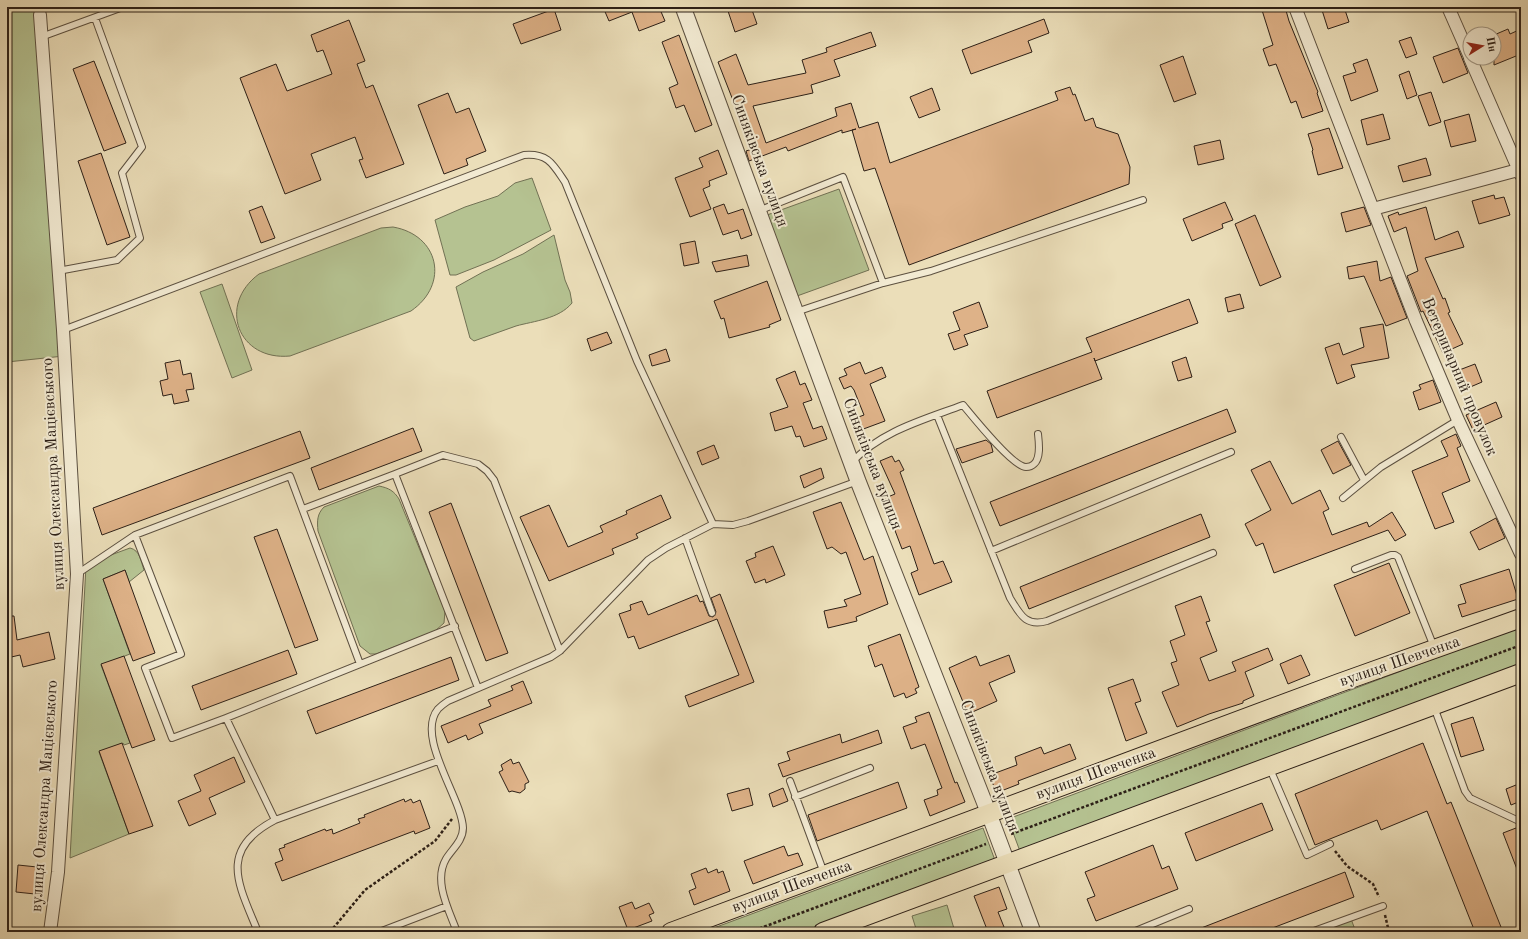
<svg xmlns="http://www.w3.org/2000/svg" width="1528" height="939" font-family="'Old Standard TT',serif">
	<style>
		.green { fill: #b5c291; stroke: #717154 }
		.building { fill: #deb288; stroke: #2d2017 }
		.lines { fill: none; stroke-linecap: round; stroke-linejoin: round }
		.service-casing { stroke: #5c5040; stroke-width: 8 }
		.minor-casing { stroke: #5c5040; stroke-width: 14 }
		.tertiary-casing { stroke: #5c5040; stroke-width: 17 }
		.primary-casing { stroke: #2d2017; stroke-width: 20 }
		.path { stroke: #2d2017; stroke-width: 2.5; stroke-dasharray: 3 2; stroke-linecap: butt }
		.service { stroke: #f2ead2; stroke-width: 6 }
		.minor { stroke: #f2ead2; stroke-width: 12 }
		.tertiary { stroke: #f2ead2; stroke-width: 15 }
		.primary { stroke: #ebdeb9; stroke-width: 18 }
		.labels { text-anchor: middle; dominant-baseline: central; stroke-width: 4; stroke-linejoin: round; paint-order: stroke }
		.street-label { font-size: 16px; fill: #2d2017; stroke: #f2ead2 }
	</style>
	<rect width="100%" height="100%" fill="#ebdeb9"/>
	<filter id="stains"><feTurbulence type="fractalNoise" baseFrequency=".005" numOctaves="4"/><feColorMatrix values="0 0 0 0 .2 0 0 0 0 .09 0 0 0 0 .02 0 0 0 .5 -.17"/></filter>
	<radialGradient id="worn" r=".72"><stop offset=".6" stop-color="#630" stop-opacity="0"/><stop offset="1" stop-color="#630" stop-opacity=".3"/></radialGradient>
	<path class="green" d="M7 7H41L40 15 64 356 7 362Z
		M532 178 551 230 494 260 456 275H450L435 220 465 207 498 196 515 183Z
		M839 189 869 270 797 296 767 215Z
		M393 227C439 235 450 284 411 311L290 356C238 361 217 305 259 274L381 228Z
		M554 235 565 280 570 292 572 303C559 319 534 321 516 326 502 331 488 336 474 341L470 338 456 287 483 272 523 254Z
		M222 284 252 370 232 378 200 292Z
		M379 486C389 488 394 491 399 499L445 611 444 623 435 631 376 654H370L360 646 318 531C317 521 317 514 324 507Z
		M130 548C140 550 141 562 144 570L129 582 125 570 103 579 130 654 101 665 130 743 124 745 123 743 99 752 129 834 70 858 86 566 89 563Z
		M1521 626V667L1021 854 1008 819Z
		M983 828 996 863 808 932H703Z
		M947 905 955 932H917L912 916Z
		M1351 919 1356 932H1318Z"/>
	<path class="building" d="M603 7H659L665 21 639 31 632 12 609 21Z
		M738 7H751L757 24 735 32 728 11Z
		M1261 7H1285L1289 21 1318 92 1317 93 1323 111 1302 118 1296 101 1291 103 1276 64 1269 66 1263 49 1273 45Z
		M1321 7H1344L1349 22 1328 29Z
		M554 9 561 30 521 44 513 24Z
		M1044 19 1049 33 1028 41 1032 52 971 74 962 50Z
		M349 20 365 61 357 64 366 88 373 85 404 164 366 178 359 160 363 159 355 137 311 154 321 180 285 194 240 78 276 64 287 91 332 74 323 50 317 52 311 35Z
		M1508 29 1510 34 1521 29V54L1494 65V35Z
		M871 32 876 46 834 60 840 76 811 85 813 93 753 106 766 143 837 116 835 108 851 103 859 128 878 122 890 163 1058 100 1055 92 1070 87 1073 95 1075 94 1085 121 1093 118 1096 127 1118 134 1130 167 1129 184 909 265 875 168 864 171 852 130 856 129 842 133V130L788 151 786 147 749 161 746 151 752 149 718 62 736 54 748 85 806 73 802 60 827 52 826 48Z
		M679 35 712 125 695 132 684 105 676 108 669 88 678 84 662 42Z
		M1411 37 1417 54 1406 58 1399 41Z
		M1458 48 1468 73 1443 83 1433 57Z
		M1183 56 1196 94 1174 102 1160 65Z
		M1367 59 1378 91 1351 101 1343 76 1356 72 1353 64Z
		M94 61 126 143 104 151 73 69Z
		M1409 71 1417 95 1407 99 1399 75Z
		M932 88 940 110 919 118 910 97Z
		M1431 92 1441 122 1429 126 1418 96Z
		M448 93 456 113 469 108 486 151 466 159 468 165 444 174 418 105Z
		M1383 114 1390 139 1367 145 1361 120Z
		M1469 114 1476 141 1451 147 1444 121Z
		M1329 128 1343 168 1318 175 1312 151 1313 150 1308 134Z
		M1220 140 1224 159 1198 165 1194 146Z
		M718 150 727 174 709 181 710 186 703 189 711 209 690 217 675 178 703 167 699 158Z
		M101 153 130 237 107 245 78 161Z
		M1426 158 1431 175 1403 182 1398 166Z
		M1494 195 1495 199 1504 197 1510 215 1479 224 1472 201Z
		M1225 202 1233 220 1222 224 1223 228 1192 241 1183 219Z
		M724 204 728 214 743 209 752 235 741 239 738 230 723 235 713 208Z
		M262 206 275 238 261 243 249 211Z
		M1364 207 1371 225 1346 232 1341 213Z
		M1426 207 1435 240 1458 231 1464 247 1425 258 1443 299 1445 298 1450 312 1448 313 1463 344 1443 353 1423 311 1421 312 1407 276 1418 271 1406 227 1394 232 1388 216 1398 212 1399 215Z
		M1255 215 1281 277 1260 286 1235 224Z
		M695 241 699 263 684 266 680 244Z
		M747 255 749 266 716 272 712 262Z
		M1377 261 1380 281 1391 277 1407 318 1386 326 1364 276 1349 279 1347 267Z
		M767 281 781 320 769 325 770 327 729 338 724 318 721 319 714 301Z
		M1240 294 1244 308 1228 312 1225 298Z
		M1189 299 1198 323 1095 361 1094 358 1102 379 997 418 987 391 1092 352 1086 338Z
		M979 302 988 327 964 335 968 345 954 350 948 334 960 330 953 312Z
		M1383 324 1389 358 1351 365 1355 377 1337 384 1325 348 1339 343 1343 355 1364 347 1360 328Z
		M607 332 612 343 591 351 587 339Z
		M666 349 670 361 652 366 649 355Z
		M1186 357 1192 377 1178 381 1172 362Z
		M180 360 183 375 191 373 194 389 186 390 189 401 174 404 172 394 163 396 160 381 168 379 165 363Z
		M860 362 865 374 882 367 886 377 870 384 885 421 858 431 853 419 864 415 854 390 851 386 844 389 839 378 847 375 844 369Z
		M1475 364 1482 382 1461 391 1454 372Z
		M795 371 800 385 805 383 812 400 803 403 813 429 822 426 827 439 804 447 800 436 796 437 792 426 775 431 770 413 788 407 776 379Z
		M1433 380 1441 402 1419 410 1413 392 1421 389 1419 385Z
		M1496 402 1502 417 1473 430 1466 415Z
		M1227 409 1236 432 1000 526 990 502Z
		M413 428 422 451 319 490 311 468Z
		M300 431 310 458 102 535 93 508Z
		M1456 434 1461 446 1457 448 1470 481 1442 493 1454 522 1435 529 1412 471 1448 456 1441 441Z
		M986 440 991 444 993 452 962 463 956 449Z
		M1338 441 1351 465 1333 474 1321 450Z
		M714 445 719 458 702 465 697 452Z
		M892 456 895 462 899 460 904 470 900 472 934 564 943 561 952 582 919 595 911 573 918 570 910 546 902 549 883 499 895 494 880 461Z
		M1270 461 1292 504 1320 490 1329 509 1323 512 1332 535 1367 522 1369 527 1392 512 1406 535 1395 541 1388 530 1274 573 1263 543 1256 546 1245 524 1271 510 1251 470Z
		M821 468 824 478 804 488 800 476Z
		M661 495 671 518 636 534 638 538 612 549 614 554 549 581 520 517 549 505 568 547 603 532 600 526 627 514 626 511Z
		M841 502 864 560 873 556 888 604 856 617 857 621 828 628 824 611 847 606 844 600 861 594 846 552 841 554 832 547 827 549 813 512Z
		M451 503 508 653 486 661 429 512Z
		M1201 514 1210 537 1029 609 1020 587Z
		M1496 518 1505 538 1479 550 1470 532Z
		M277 529 318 640 295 648 254 537Z
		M773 546 785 575 766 583 765 579 755 583 746 561 756 557 755 553Z
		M1389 563 1410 613 1355 636 1334 585Z
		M1509 569 1518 599 1462 617 1458 605 1466 603 1460 585Z
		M125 570 155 653 133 661 103 579Z
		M720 594 754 682 689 707 685 696 739 675 717 619 639 649 634 636 628 638 619 614 631 610 630 605 642 601 648 615 697 595 700 602 703 601 709 616 713 617 716 612 711 598Z
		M1201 596 1210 621 1206 622 1217 651 1200 658 1209 681 1236 671 1232 662 1268 648 1273 660 1245 672 1254 696 1243 701V703L1209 714 1177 727 1162 692 1179 685 1171 663 1177 661 1170 641 1185 635 1175 606Z
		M7 616H14L17 640 49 632 55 659 23 667 20 655 7 658Z
		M900 634 919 687 915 689 917 693 906 698 904 693 894 697 882 664 875 667 868 646Z
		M288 650 297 674 201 710 192 686Z
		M1009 655 1015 672 989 683 997 701 968 714 949 668 976 656 980 666Z
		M1301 655 1310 675 1288 684 1280 664Z
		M124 656 155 740 132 748 101 664Z
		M451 657 459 680 316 734 307 711Z
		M1133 679 1141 701 1135 703 1147 733 1126 741 1108 688Z
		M523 681 532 703 479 724 483 733 468 740 466 735 448 743 441 726 491 706 488 700 513 690 511 686Z
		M929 712 955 783 957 782 965 802 930 816 924 800 938 795 937 790 942 788 925 744 911 749 903 727 917 722 915 717Z
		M1473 717 1484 750 1461 757 1451 724Z
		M878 730 882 743 783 777 778 764 790 760 787 752 840 734 842 743Z
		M122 743 153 826 129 834 99 751Z
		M1423 743 1447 804 1451 802 1503 932H1475L1427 811 1381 830 1377 820 1315 845 1295 794Z
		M1070 744 1076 759 1018 781 1019 784 996 793 990 775 1017 765 1015 757 1041 747 1044 754Z
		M234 757 245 782 209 798 216 814 189 826 178 801 201 791 194 775Z
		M511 759 513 764 519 762 529 782 525 784V789L520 793 512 791 509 792 499 772 503 770 501 765Z
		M898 782 907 808 817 841 808 815Z
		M1521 783V801L1511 805 1506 789Z
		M749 788 753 805 732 811 727 794Z
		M783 788 788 801 773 807 769 794Z
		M404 799 405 802 411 799 413 803 420 800 430 828 415 834 414 831 282 881 275 863 283 860 279 849 285 847 284 845 325 829 326 831 332 829 333 834 360 823 358 819 365 817 364 815Z
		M1262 803 1273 830 1196 861 1185 833Z
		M1516 828 1521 841 1520 877 1503 833Z
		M1153 845 1162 869 1169 866 1178 889 1096 921 1087 899 1095 896 1085 872Z
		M784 846 788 856 798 853 803 865 753 884 744 861Z
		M18 865 37 867 35 894 16 892Z
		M706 868 708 873 717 869 718 873 723 871 730 891 694 905 689 891 696 888 691 874Z
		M1345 872 1354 897 1262 932H1191Z
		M999 887 1007 909 998 912 1006 932H988L974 896Z
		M632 902 635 909 649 903 654 913 649 915 652 921 628 930 619 907Z"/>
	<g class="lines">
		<g class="service-casing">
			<path id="service" d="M41 37 123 7
				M758 211 843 177 883 283 796 312
				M58 271 117 260 140 238 122 173 142 147 95 18
				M883 283 931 271 1143 200
				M63 330 524 155C548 153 553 164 565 182L637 361 713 524 733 525 748 521 858 481
				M937 415 1010 598C1020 614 1025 627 1047 621L1213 553
				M1341 437 1364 480
				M851 463C881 431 923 420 963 405 973 417 1013 467 1026 467 1028 467 1032 466 1034 464 1041 458 1039 443 1038 434
				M1343 498 1381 467 1458 420
				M303 509 395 474
				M135 535 181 654 145 668 172 738 226 718 275 820
				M685 538 712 613
				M991 551 1231 452
				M1355 569 1391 555H1395L1398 557 1434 647
				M77 574 135 535 290 476 360 664
				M478 688 395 474 443 455 478 464 487 471 494 480 560 651
				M1434 707 1465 791 1470 798 1521 822
				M226 718 455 626
				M1270 769 1307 855 1330 844
				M790 781 824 873
				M795 797 870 768
				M258 932C239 885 217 850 275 820L438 761
				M379 932 447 906
				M457 932C449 910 433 881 446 859 452 849 463 841 463 828 462 798 415 737 438 709 441 706 445 703 448 701L551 657 560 651 648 560 666 548 713 524
				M1133 932 1189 909
				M1311 932 1383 906"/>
		</g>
		<g class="minor-casing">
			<path id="minor" d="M1295 7 1416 321 1458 420 1521 554
				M1448 7 1470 57
				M40 15 63 330 77 574 58 872 50 932
				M1470 58 1521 175
				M1373 209 1518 170"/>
		</g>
		<g class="tertiary-casing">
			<path id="tertiary" d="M683 7 858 481 989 814 1033 932"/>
		</g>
		<g class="primary-casing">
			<path id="primary" d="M671 932 1339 683 1521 618
				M823 932 1521 673"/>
		</g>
		<path class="path" d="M1011 834 1521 645
			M1335 851 1347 866 1373 884 1379 897
			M1385 915 1389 932
			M330 932 365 890 435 841 452 819
			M750 932 986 844"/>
		<use href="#service" class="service"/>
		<use href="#minor" class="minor"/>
		<use href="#tertiary" class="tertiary"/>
		<use href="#primary" class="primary"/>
	</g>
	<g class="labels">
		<g class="street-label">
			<text transform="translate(759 161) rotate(70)">Синяківська вулиця</text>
			<text transform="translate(1459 377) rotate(67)">Ветеринарний провулок</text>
			<text transform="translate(872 464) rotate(69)">Синяківська вулиця</text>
			<text transform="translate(54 474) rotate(-93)">вулиця Олександра Мацієвського</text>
			<text transform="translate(1400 662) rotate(-19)">вулиця Шевченка</text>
			<text transform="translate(989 766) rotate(69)">Синяківська вулиця</text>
			<text transform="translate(1096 774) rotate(-20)">вулиця Шевченка</text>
			<text transform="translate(45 796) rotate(-86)">вулиця Олександра Мацієвського</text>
			<text transform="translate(792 887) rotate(-20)">вулиця Шевченка</text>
		</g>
	</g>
	<rect width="1528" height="939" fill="none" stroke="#ebdeb9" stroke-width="24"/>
	<rect x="8" y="8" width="1512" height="923" fill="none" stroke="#2d2017" stroke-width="2"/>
	<rect x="12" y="12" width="1504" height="915" fill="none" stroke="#2d2017"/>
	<g transform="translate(1482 46) rotate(79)"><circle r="19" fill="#f2ead2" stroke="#a39987"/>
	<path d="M0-3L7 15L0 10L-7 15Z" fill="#8f2418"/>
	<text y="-6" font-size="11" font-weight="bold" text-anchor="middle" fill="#2d2017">Пн</text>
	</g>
	<rect width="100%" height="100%" filter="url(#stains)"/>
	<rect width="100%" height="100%" fill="url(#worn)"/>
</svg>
